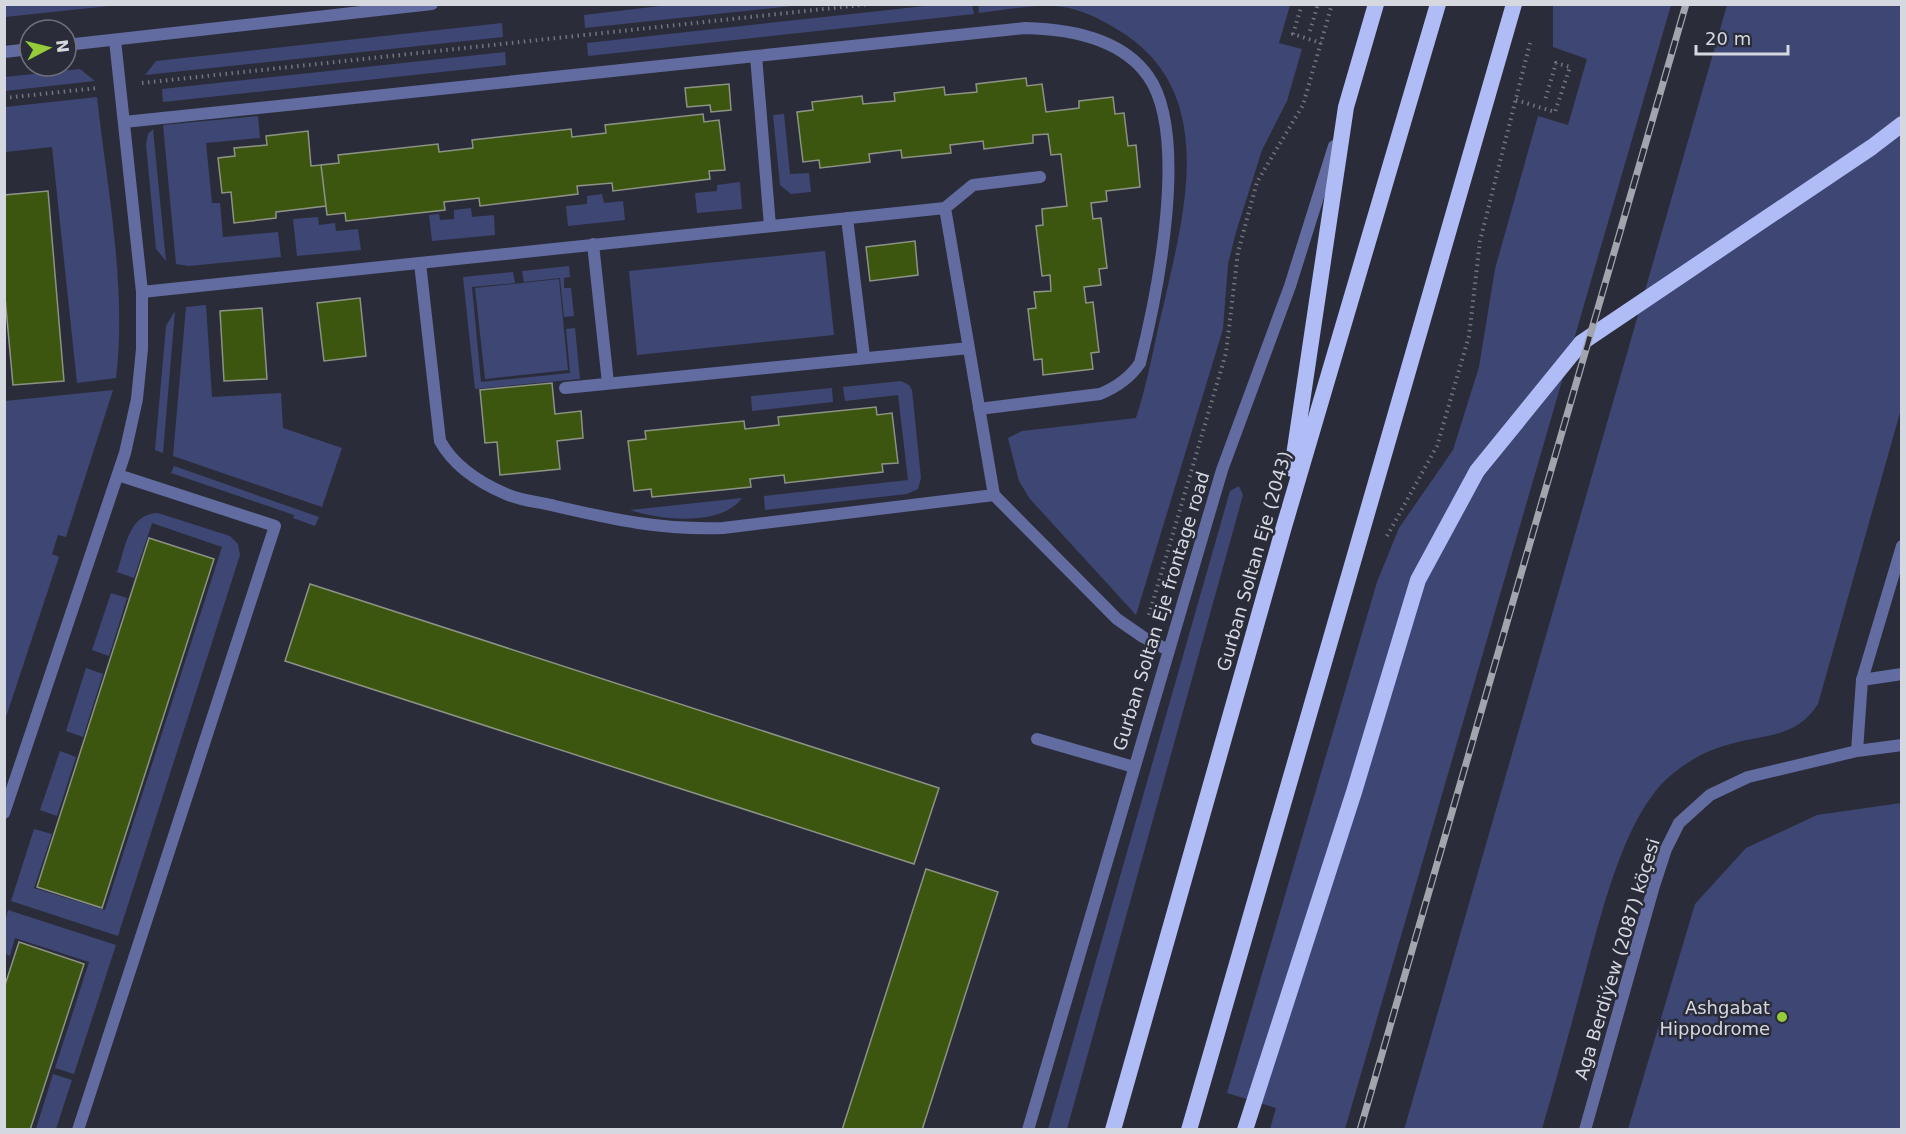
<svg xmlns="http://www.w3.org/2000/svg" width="1906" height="1134" font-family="'DejaVu Sans',sans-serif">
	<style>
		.green { fill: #3e4673 }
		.building { fill: #3c5610; stroke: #8c9385; stroke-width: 1.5 }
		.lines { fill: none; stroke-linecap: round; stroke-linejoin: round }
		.path { stroke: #72747e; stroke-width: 4; stroke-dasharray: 1.5 4.5; stroke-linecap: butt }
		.service { stroke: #626ca1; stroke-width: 12 }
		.minor { stroke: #626ca1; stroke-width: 12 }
		.trunk { stroke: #b0bcf6; stroke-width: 16 }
		.rail-casing { stroke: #a2a5ae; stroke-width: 7 }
		.rail { stroke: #2a2d39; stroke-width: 4.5; stroke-dasharray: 14; stroke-linecap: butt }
		.poi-dot { fill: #96cc3a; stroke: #2a2d39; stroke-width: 2 }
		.labels { text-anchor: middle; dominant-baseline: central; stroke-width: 5; stroke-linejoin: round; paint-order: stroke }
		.street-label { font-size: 18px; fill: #d6d8e0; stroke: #2a2d39 }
		.poi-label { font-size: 18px; fill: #d6d8e0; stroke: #2a2d39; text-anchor: end }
	</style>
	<rect width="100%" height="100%" fill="#2a2d39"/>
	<path class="green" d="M5 4H119V5L5 17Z
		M677 4H801V5L585 28 584 15Z
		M943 4 972 5 974 14 588 56 587 43Z
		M978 5H1290L1279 43 1302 49 1287 101 1262 150 1236 232 1228 264 1223 329 1136 615 1030 499 1019 481 1008 438 1022 431 1136 418C1149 379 1155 338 1165 299 1185 210 1216 96 1126 35 1111 25 1092 14 1073 9 1044 1 1009 10 979 13Z
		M1553 5H1671L1345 1129H1270L1276 1108 1227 1093 1377 582 1399 528 1453 450 1479 367 1495 269 1538 116 1568 125 1587 59 1553 47Z
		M1727 5H1901V409L1818 704C1796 739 1763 734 1727 745 1708 750 1690 760 1675 772 1623 810 1599 925 1582 985 1569 1033 1556 1081 1542 1129L1404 1130Z
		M502 23 503 37 145 75 156 61Z
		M505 52 506 65 163 102 162 89Z
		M80 69 95 81 5 91V77Z
		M97 97C107 187 127 288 116 378L77 383 52 147 5 152V107Z
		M784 114 790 174 809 173 811 192 791 194 780 185 773 115Z
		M258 116 260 138 206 143 212 203H220L223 237 278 232 281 257 189 266 176 264 163 125Z
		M153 129 166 261 156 249 146 144 148 134Z
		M740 182 742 209 697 213 695 193 717 191V185Z
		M602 194 604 203 623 201 625 220 568 226 566 206 587 204V196Z
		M471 208 472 217 494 215 495 235 432 241 429 215 439 214 440 220 454 219V210Z
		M318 217 319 225 335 223 336 231 358 229 361 250 297 256 293 219Z
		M825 251 834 335 637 355 629 271Z
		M569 266 570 277 564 278V288H571L574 316 564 317 560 278 524 282 522 271Z
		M513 272 515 283 472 287 481 382 570 373 566 329 575 328 580 379 475 389 463 277Z
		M559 279 568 370 485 379 475 288Z
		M206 305 212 397 281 393 283 428 342 448 322 507 173 456 186 307Z
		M175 311 163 453 155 450 166 326Z
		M901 381 909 385 912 390 921 478 918 489 907 494 765 510 764 496 908 480 898 395 845 401 843 387Z
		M832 388 833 402 752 411 751 396Z
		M113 390 66 537 58 535 52 554 59 557 5 720V401Z
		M174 466 319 517 315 526 293 518 294 515 171 473Z
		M1239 486 1243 495 1067 1129H1048L1230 491Z
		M742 498C721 527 660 520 630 510Z
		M158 513 230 536 238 544 240 555 118 936 11 901 34 829 52 834 34 888 105 910 222 547 152 523 134 578 117 572C125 550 128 513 158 513Z
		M111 593 127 598 109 656 92 650Z
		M86 668 103 674 83 737 66 731Z
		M60 751 76 757 57 816 40 810Z
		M1901 803V1129H1628L1695 904 1746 848 1817 815Z
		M8 910 116 945 74 1074 55 1068 89 962 15 938 10 956 6 954 5 957V922Z
		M53 1074 72 1080 56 1129H36Z"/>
	<path class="building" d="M1026 78 1027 86 1042 84 1046 112 1079 108V101L1113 97 1115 114 1124 113 1128 146 1136 145 1140 187 1106 191 1107 201 1091 203 1093 219 1101 218 1107 268 1099 269 1101 285 1084 287 1086 303 1093 302 1099 352 1091 353 1093 369 1043 375 1042 359 1034 360 1028 309 1036 308 1034 292 1051 291 1050 275 1042 276 1036 226 1043 225 1042 209 1067 206 1061 154 1051 155 1048 134 1033 135V143L984 149 983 141 950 145 951 153 902 158 901 150 869 154 870 162 820 168 819 160 803 162 797 112 813 110 812 102 862 96 863 104 895 101 894 93 944 87 945 95 977 92 976 84Z
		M729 84 731 110 711 112 710 105 687 107 685 88Z
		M703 114 704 122 719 120 725 170 709 171 710 179 613 191 612 183 577 186 578 194 480 206 479 198 444 202 445 210 346 221 345 213 327 215 321 165 339 163 338 155 438 144 439 152 473 148 472 140 571 129 572 137 606 133 605 125Z
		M308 131 311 166 321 165 326 206 276 212V218L234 223 231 192 222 193 218 158 235 156 234 148 267 145 266 136Z
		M48 191 64 381 13 385 4 286V195Z
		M915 241 918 275 870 281 866 247Z
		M360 298 366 356 324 361 317 303Z
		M262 308 267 379 224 381 220 311Z
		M552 383 555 414 581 411 583 438 557 441 560 469 500 475 497 442 485 443 480 390Z
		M876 407 877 415 892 413 898 463 882 464 883 472 785 483 784 475 750 479 751 487 652 497 651 489 634 491 628 441 646 439 645 431 744 421 745 429 779 425 778 417Z
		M149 538 214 559 102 908 37 887Z
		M310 584 939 788 914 864 285 661Z
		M926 869 998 892 922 1130H842Z
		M19 942 84 964 30 1130H4V988Z"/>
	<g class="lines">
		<path class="path" d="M1302 4 1293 34 1321 43
			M1310 31 1318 4
			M142 83 870 4
			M4 98 98 88
			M1516 100 1555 112 1570 67 1556 63 1545 100
			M1387 536 1437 446 1469 336 1480 241 1530 43
			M1149 615 1226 353 1238 252 1257 182 1303 105 1332 4"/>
		<path class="service" d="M756 56 1025 28C1069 29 1121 38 1148 76 1190 135 1157 296 1140 363 1130 378 1117 387 1100 394L979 409
			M124 122 756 56 770 226
			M945 208 973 185 1040 177
			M847 218 864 357
			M593 244 608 383
			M420 263 440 441C454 466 480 483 506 494 521 501 540 502 555 506 615 520 661 530 723 528L994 495
			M142 292 945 208 994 495 1117 619 1143 637 1168 650
			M565 388 969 348
			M1862 680 1902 546
			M1037 739 1134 767
			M4 813 125 453 137 399 142 349V292L115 40
			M78 1130 275 526 118 475"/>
		<path class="minor" d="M66 45 432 4
			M4 52 30 49
			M1857 751 1862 680 1902 674
			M1028 1130 1222 470 1290 286 1334 146
			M1585 1130 1653 889 1666 849 1679 823 1710 795 1748 777 1857 751 1902 745"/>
		<path class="trunk" d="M1292 469 1346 107 1376 4
			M1113 1130 1283 530 1438 4
			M1189 1130 1514 4
			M1245 1130 1354 792 1418 580 1477 471 1581 343 1872 147 1902 124"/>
		<g class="rail-casing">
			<path id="rail" d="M1360 1130 1686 4"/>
		</g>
		<use href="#rail" class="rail"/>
	</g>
	<circle class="poi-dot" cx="1782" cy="1017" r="6"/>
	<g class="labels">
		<g class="street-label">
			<text transform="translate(1254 561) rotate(-74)">Gurban Soltan Eje (2043)</text>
			<text transform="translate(1161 611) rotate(-73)">Gurban Soltan Eje frontage road</text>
			<text transform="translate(1617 959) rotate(-73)">Aga Berdiýew (2087) köçesi</text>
		</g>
		<g class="poi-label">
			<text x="1770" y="1007">Ashgabat<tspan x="1770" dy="21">Hippodrome</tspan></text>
		</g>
	</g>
	<rect width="1906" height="1134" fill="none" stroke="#d6d8e0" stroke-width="12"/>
	<g transform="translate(48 48) rotate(83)"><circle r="28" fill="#2a2d39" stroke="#6f717c" stroke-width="1.5"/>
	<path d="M0-4.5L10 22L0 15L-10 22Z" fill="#96cc3a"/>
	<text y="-9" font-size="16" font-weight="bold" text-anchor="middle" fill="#d6d8e0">N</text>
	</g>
	<path d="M1696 45v9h92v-9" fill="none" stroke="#d6d8e0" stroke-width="3"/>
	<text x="1705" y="45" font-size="18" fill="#d6d8e0" stroke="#2a2d39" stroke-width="4.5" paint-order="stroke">20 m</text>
</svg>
